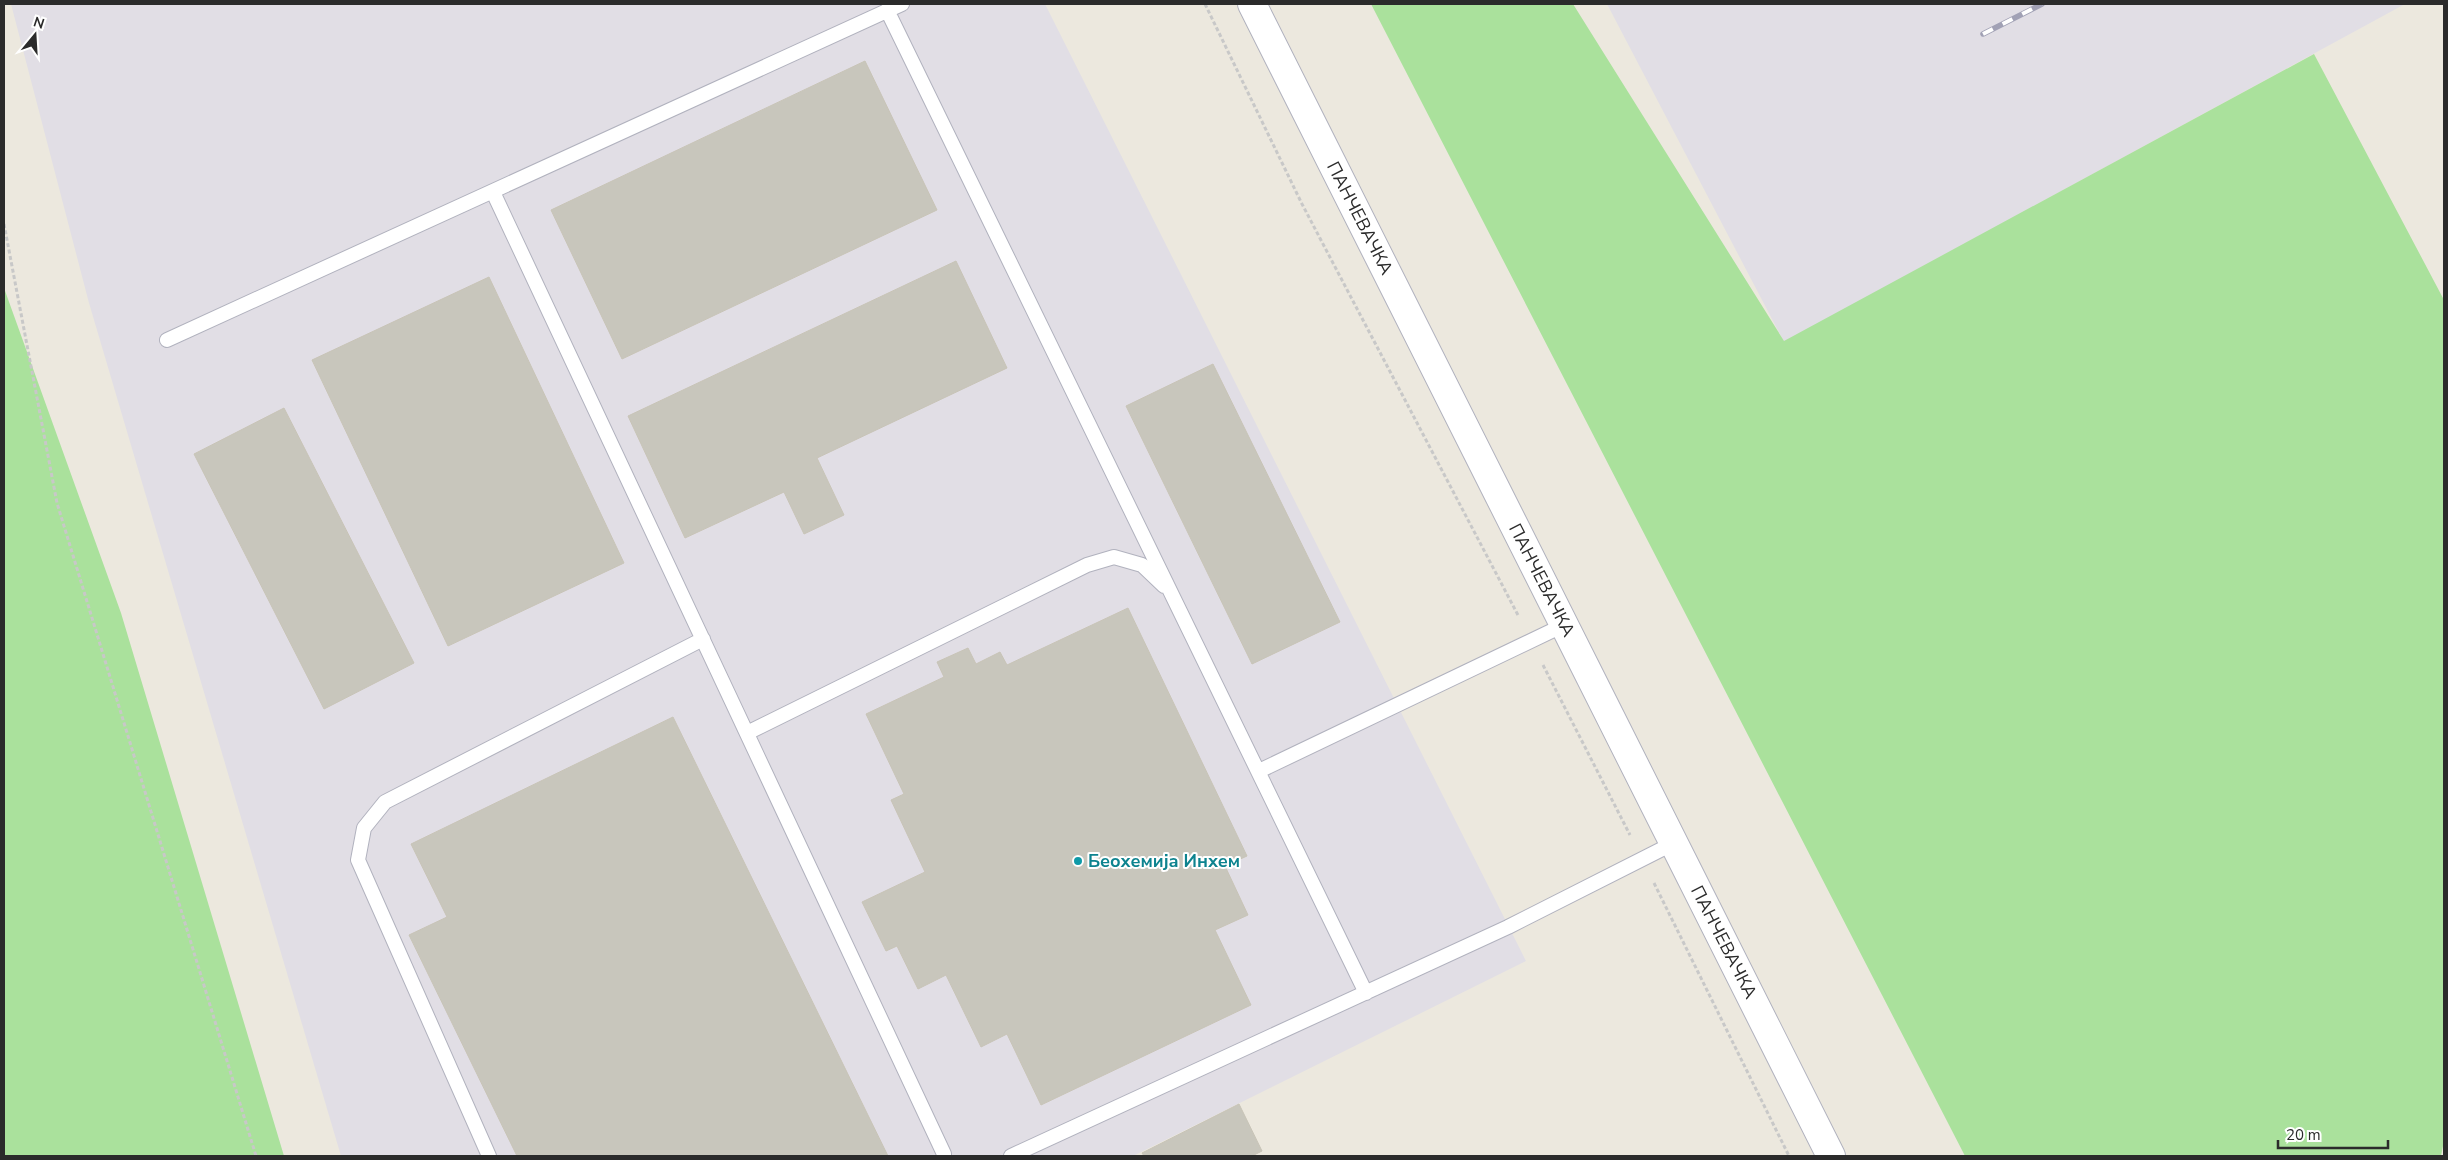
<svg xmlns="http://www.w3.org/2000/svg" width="2448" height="1160" font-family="'Nunito Sans',sans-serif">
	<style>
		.industrial { fill: #e1dee5 }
		.green { fill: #aae19c }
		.building { fill: #c8c6bc; stroke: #c8c4b7 }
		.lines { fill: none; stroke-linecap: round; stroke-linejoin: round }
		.service-casing { stroke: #b1b2be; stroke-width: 16 }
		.tertiary-casing { stroke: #b1b2be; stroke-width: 30 }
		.path { stroke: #c8c8c8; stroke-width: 3; stroke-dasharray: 4 2.5; stroke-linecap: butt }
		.service { stroke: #fff; stroke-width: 14 }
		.tertiary { stroke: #fff; stroke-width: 28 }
		.rail-casing { stroke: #a1a1b5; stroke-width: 5.5 }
		.rail { stroke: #fff; stroke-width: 4; stroke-dasharray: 11; stroke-linecap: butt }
		.culture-dot { fill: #0f9aa8; stroke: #fff; stroke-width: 2 }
		.labels { text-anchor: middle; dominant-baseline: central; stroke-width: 4; stroke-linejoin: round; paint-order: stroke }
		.street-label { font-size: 18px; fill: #2b2b2b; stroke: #fff }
		.culture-label { font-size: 18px; font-weight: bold; fill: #0d838f; stroke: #fff; text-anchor: start }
	</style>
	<rect width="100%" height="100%" fill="#ece8de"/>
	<path class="industrial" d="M11 4H1045L1526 961 1133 1156H341L89 303Z
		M1607 4H2405L1784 342Z"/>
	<path class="green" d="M1371 4H1573L1784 341 2314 54 2444 300V1141L2441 1156H1965Z
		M4 288 121 613 284 1156H4Z"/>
	<path class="building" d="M865 61 937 210 622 359 551 210Z
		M956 261 1007 368 817 458 844 515 804 534 784 492 685 538 628 416Z
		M489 277 624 563 448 646 312 360Z
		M1213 364 1340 622 1252 664 1126 406Z
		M284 408 414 663 324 709 194 454Z
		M1128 608 1247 856 1225 866 1248 915 1215 930 1251 1005 1041 1105 1007 1034 981 1047 946 975 918 989 897 946 886 951 862 902 925 872 891 800 904 794 866 714 944 677 937 662 968 648 976 664 1000 652 1007 665Z
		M673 717 888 1156H517L409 935 447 917 411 844Z
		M1239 1104 1262 1151 1252 1156H1144L1142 1153Z"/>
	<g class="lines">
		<g class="service-casing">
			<path id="service" d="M887 10 1366 993
				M493 192 944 1154
				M167 340 902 4
				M747 733 1087 565 1114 557 1142 565 1164 586
				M1259 771 1564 625
				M489 1156 358 860 364 828 385 802 703 639
				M1011 1156 1508 927 1674 843"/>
		</g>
		<g class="tertiary-casing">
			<path id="tertiary" d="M1252 4 1831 1156"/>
		</g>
		<path class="path" d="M1205 4 1302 204 1519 617
			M4 224 57 503 256 1156
			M1543 665 1630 835
			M1654 883 1789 1156"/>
		<use href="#service" class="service"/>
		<use href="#tertiary" class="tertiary"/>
		<g class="rail-casing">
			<path id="rail" d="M1983 34 2042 4"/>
		</g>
		<use href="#rail" class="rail"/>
	</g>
	<circle class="culture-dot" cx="1078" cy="861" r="5"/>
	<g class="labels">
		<g class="street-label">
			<text transform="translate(1360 218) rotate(63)">ПАНЧЕВАЧКА</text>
			<text transform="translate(1542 580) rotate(63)">ПАНЧЕВАЧКА</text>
			<text transform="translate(1724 942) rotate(63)">ПАНЧЕВАЧКА</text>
		</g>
		<g class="culture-label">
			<text x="1088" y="861">Беохемија Инхем</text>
		</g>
	</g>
	<rect width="2448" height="1160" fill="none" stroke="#2b2b2b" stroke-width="10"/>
	<g transform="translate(35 35) rotate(18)" stroke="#ffffff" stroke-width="4" paint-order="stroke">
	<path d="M0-4L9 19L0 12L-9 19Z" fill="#2b2b2b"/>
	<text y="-8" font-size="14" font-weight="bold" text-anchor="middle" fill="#2b2b2b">N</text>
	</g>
	<path d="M2278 1140v8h110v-8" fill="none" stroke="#2b2b2b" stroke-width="2.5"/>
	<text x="2286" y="1140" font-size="15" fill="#2b2b2b" stroke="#ffffff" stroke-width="4" paint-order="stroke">20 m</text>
</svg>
